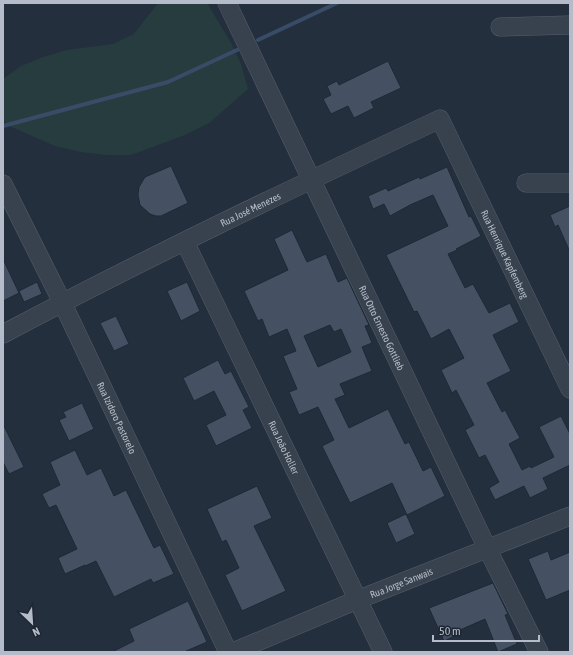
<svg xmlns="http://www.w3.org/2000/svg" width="573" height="655" font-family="'Asap Condensed',sans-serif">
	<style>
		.green { fill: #263c3f }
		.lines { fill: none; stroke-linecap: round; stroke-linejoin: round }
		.stream { stroke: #394c67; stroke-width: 4 }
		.building { fill: #455162; stroke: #1f2835; fill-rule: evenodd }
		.minor-casing { stroke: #565f6c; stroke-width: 19 }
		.minor { stroke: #38414e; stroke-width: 18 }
		.labels { text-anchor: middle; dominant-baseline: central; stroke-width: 3; stroke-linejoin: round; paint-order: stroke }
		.street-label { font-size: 10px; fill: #b4bcc9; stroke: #1d2633 }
	</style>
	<rect width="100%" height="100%" fill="#242f3e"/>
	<path class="green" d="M158 3H207L231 43 241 64 248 89 209 123 185 135 131 155H107L81 152 55 146 7 125 3 119V79L21 66 43 57 67 50 113 44 134 34Z"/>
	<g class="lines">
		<path class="stream" d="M258 40 337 3
			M3 126 168 82 237 50"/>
	</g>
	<path class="building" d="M388 61 401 88 371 102 374 108 354 118 348 106 331 114 323 99 331 95 327 86 337 81 339 85Z
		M171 166 188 203 161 216H156L150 214 140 205 138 195 139 187 145 177Z
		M447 167 469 217 471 216 481 236 456 249 457 250 448 254 465 288 473 284 489 313 510 303 519 322 493 335 511 371 487 383 502 412 505 410 520 438 509 444 522 470 530 466 531 468 554 457 539 427 561 416 570 434V465L543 478 548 489 530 498 524 486 495 500 489 488 499 482 485 455 479 458 465 430 474 425 456 390 452 393 441 370 464 358 449 329 431 339 417 311 414 312 386 255 448 226 433 195 410 205 390 216 384 204 373 209 368 196 386 188 388 191 419 177 420 179Z
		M570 206V252L558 225 555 227 550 215Z
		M292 230 307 262 326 254 338 282 347 278 369 325 365 326 372 343 362 347 372 371 340 384 345 395 335 399 349 428 388 409 405 444 409 442 423 471 431 467 445 496 407 515 392 483 350 503 322 446 334 440 318 407 299 415 289 392 297 389 283 356 296 351 287 329 269 337 262 319 258 321 244 291 288 270 274 239ZM330 325 334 332 341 329 351 352 318 367 304 336Z
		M3 259 19 293 3 301Z
		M37 282 42 294 24 302 19 291Z
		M187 282 200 311 181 321 167 291Z
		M116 316 129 344 114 351 100 323Z
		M218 360 225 374 231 371 249 407 243 410 252 428 216 446 206 425 226 415 214 391 194 401 183 378Z
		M82 403 94 429 69 441 59 420 66 417 63 412Z
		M3 424 24 467 9 474 3 462Z
		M75 450 87 475 101 468 114 496 126 490 154 548 160 545 174 574 153 583 151 579 114 597 96 561 85 566V565L65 574 58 558 77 549 56 505 49 508 42 494 60 485 50 462Z
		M257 486 272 518 254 526 286 591 242 611 225 575 239 568 226 540 222 542 207 509Z
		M406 514 415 534 396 543 387 523Z
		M548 551 551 560 570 552V590L546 600 528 559Z
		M493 583 508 614 505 615 517 644 498 652 485 619 460 630 461 633 444 641 429 608Z
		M188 601 207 642 184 652H112L134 641 129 629Z"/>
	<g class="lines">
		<g class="minor-casing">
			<g id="minor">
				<path id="s1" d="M227 3 488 550 539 652"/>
				<path d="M500 27 570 25"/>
				<path d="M526 183H570"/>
				<path id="s2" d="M3 184 62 302 228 652"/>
				<path id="s3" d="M185 242 383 652"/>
				<path id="s4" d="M3 334C146 258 293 188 440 119L570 389"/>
				<path id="s5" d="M233 652 357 600 570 516"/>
			</g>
		</g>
		<use href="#minor" class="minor"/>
	</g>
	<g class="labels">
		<g class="street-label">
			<text stroke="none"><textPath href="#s4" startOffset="277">Rua José Menezes</textPath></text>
			<text stroke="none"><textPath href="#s4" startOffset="637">Rua Henrique Kapfemberg</textPath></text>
			<text stroke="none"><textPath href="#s1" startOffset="360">Rua Otto Ernesto Gottlieb</textPath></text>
			<text stroke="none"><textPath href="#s2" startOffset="260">Rua Izidoro Pastorelo</textPath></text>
			<text stroke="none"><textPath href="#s3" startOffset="228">Rua João Holler</textPath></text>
			<text stroke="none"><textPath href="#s5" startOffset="182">Rua Jorge Sanwais</textPath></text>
		</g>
	</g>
	<rect width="573" height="655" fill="none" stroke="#b4bcc9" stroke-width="8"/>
	<g transform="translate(32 623) rotate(155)" stroke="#1d2633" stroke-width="3" paint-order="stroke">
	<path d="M0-3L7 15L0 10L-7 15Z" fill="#b4bcc9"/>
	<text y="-6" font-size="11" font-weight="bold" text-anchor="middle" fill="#b4bcc9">N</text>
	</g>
	<path d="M433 635v6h106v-6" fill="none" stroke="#b4bcc9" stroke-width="2"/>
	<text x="439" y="635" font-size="12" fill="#b4bcc9" stroke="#1d2633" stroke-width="3" paint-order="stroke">50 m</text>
</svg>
